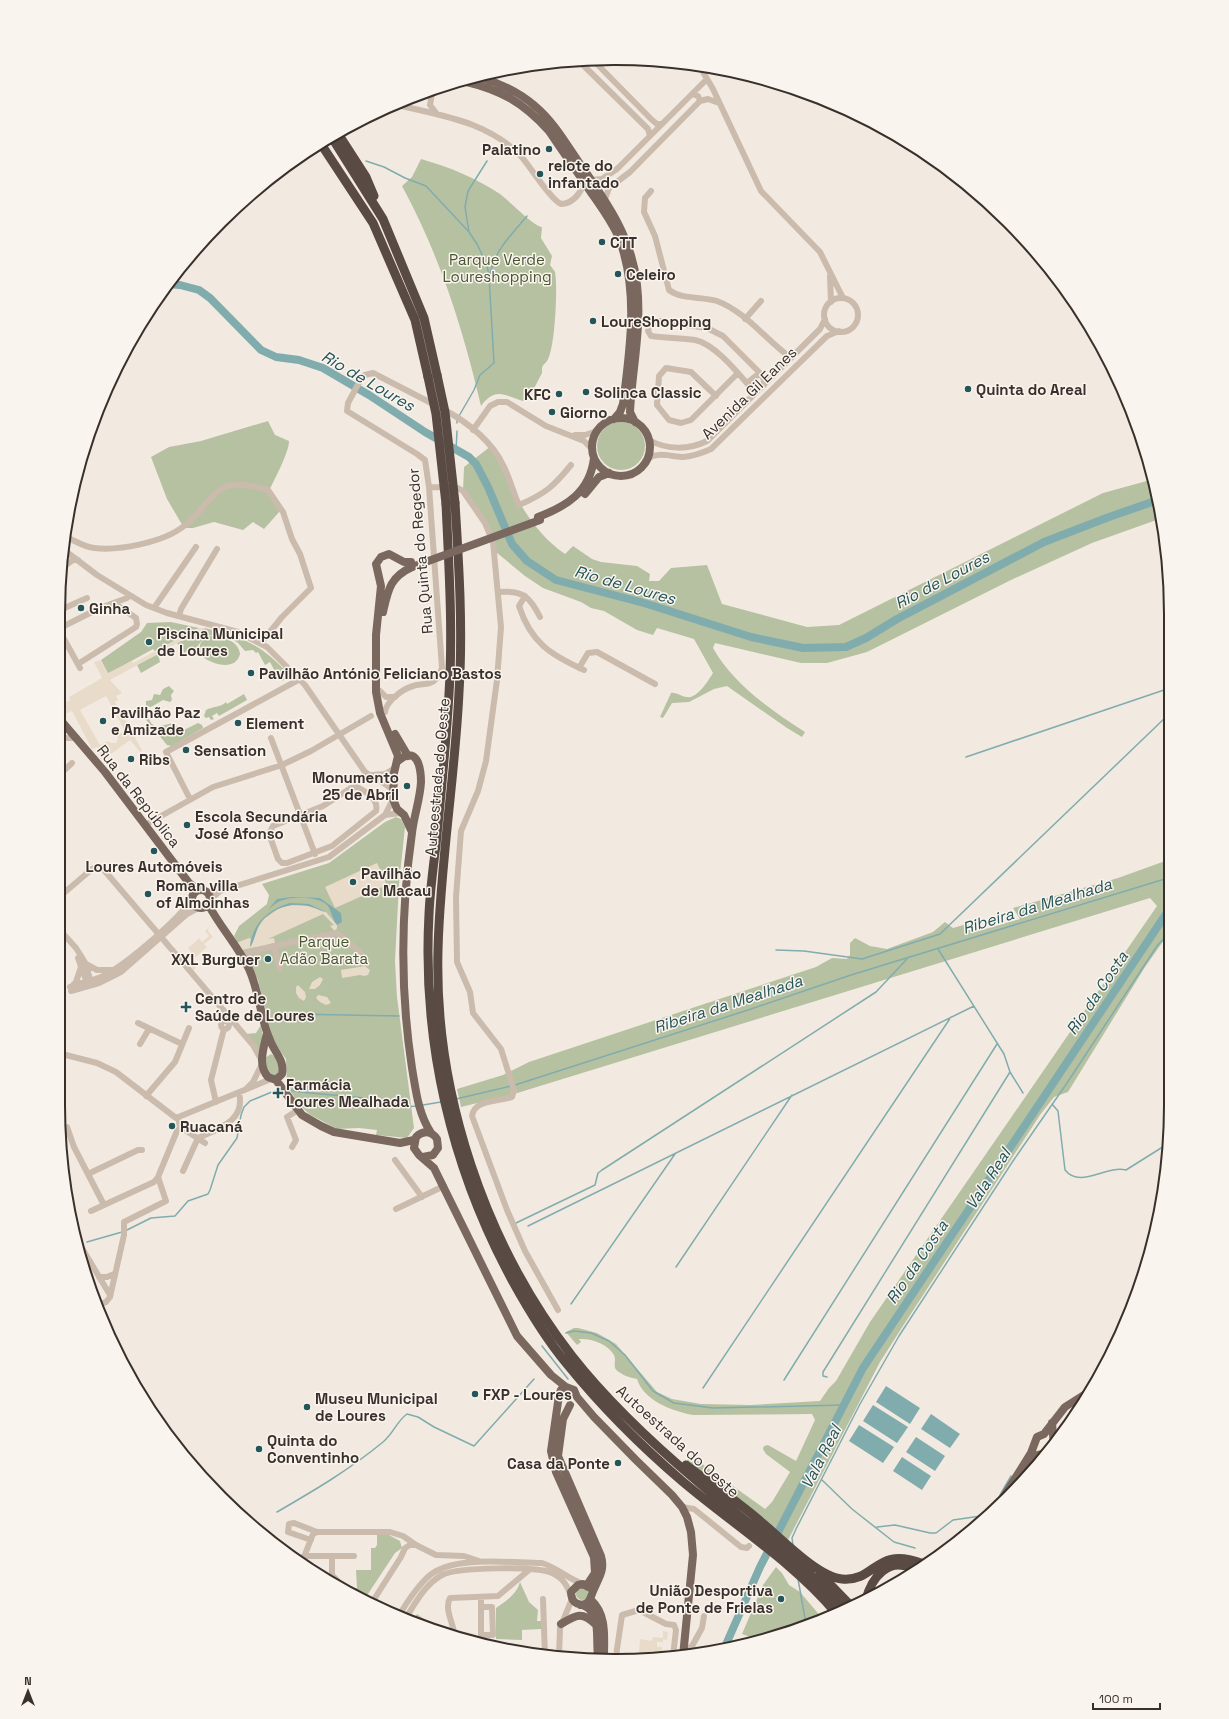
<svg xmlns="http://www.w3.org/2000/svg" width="1229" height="1719" font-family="'Space Grotesk',sans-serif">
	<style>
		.green { fill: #b6c1a1 }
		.plaza { fill: #e9dbc9; fill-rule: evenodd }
		.water { fill: #81acae }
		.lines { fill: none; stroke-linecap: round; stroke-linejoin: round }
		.stream { stroke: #81acae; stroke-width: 1.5 }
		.river { stroke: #81acae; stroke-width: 8 }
		.minor { stroke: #cabbad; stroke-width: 6 }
		.major { stroke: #7a675d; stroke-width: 8 }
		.highway { stroke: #594a43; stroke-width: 9 }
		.major-bridge { stroke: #7a675d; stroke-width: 8 }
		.highway-bridge { stroke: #594a43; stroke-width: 9 }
		.poi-dot { fill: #235559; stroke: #faf4ee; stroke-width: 1.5 }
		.labels { text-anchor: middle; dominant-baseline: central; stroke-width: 3; stroke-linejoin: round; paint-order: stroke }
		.poi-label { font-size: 15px; font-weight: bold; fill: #39302b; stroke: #faf4ee; text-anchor: start }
		.park-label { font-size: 15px; fill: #485630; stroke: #faf4ee }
		.street-label { font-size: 15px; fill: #39302b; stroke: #faf4ee }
		.water-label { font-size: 16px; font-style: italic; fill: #235559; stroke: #faf4ee }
		.rim { fill: none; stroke: #39302b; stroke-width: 2 }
	</style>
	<rect width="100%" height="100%" fill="#f2eae1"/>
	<path class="green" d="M421 159C449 167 476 178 500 194 511 202 532 225 542 227L541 238 552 256 550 265C552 268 554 270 555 272 558 285 555 351 547 361 545 364 543 364 542 368V373L529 398 523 401C505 396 496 386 481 406 463 329 440 256 402 186L412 177Z
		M268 421 275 435 289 441C289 453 274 480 268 493L280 511 264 529 253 522 243 530 214 522 193 528H184L167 499 151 457 169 447 201 441Z
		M597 446a24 24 0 1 1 48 0a24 24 0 1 1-48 0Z
		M491 446C510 485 527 528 565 554L573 546 592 559 601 562 637 566 650 574 649 581H659L671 568 707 565 722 604 807 627 839 625 1103 493 1154 479 1162 518 1092 543 1011 580 867 652 827 663H801L715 643 713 648C734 685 771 710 805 732L802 737 787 728 727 686 714 689 689 702 672 703 663 718 660 717 671 693C677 692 681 697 687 697 697 699 708 681 713 673L694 639 657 628 653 635 637 630 604 611 591 608 581 602 543 588 525 576 496 552 493 542 463 491 464 467Z
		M171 622 199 628 155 651 153 649 108 674 101 660 141 632 147 623Z
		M205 628C248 639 259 644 290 675V677L282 681 281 678 279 679 270 662 265 665 258 652 256 653 253 650 245 651 238 643 232 639 215 635 205 636 197 647 184 653 177 643Z
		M209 636C220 635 239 640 240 654 236 671 213 665 203 657 197 649 199 640 209 636Z
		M158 654 160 662 141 673 137 665Z
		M169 686 174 691 171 695 172 700 170 702 163 700 151 707 146 706V701L152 700 154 694 160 695 163 689Z
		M244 694 247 700 219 716 217 713 212 716 214 719 211 720 209 717 206 718 204 716 206 710C213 706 220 708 226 702L227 704Z
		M146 713 151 723 156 727 173 723 182 731 198 723 202 725 203 728 172 746 167 745 143 716Z
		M396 817 401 819 405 827 399 884 395 961 397 997 414 1128 407 1138 376 1135 377 1130 359 1128 337 1129 309 1114 299 1104 287 1086 286 1059 273 1041 258 980 234 936 239 926 267 904 269 895 262 884 329 863 385 822Z
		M1168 860 1169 933 1145 967 1068 1092 1054 1097 1040 1115 901 1329 880 1362 788 1540 685 1463 691 1456 765 1509 772 1502 790 1472 766 1454 763 1449 764 1446 768 1445 796 1461 815 1420 812 1414 693 1415C672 1411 644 1401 637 1379 631 1378 618 1374 615 1368 614 1364 616 1359 614 1355 608 1344 591 1338 579 1339L581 1342 577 1345 566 1332 574 1328H578L597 1333 616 1344 657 1392 672 1399 701 1404 750 1405 820 1401 829 1388 836 1381 870 1322 1157 906 1150 898 514 1094 461 1107 457 1089 503 1075 529 1062 816 967 832 958 847 959 850 955V943L855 938 870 946 887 949 933 932 945 922 953 928 967 924 982 930 1020 919 1013 908 1118 878Z
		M261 1025 263 1039 260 1050 258 1051 246 1034 256 1033Z
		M271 1054C280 1059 280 1066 278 1075L274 1076 269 1075 264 1064 265 1058Z
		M377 1535H389L400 1541 402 1548 395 1553 364 1600 339 1588H357L356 1570H371V1548H375L377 1545Z
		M776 1567 782 1573 789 1585 800 1592 822 1618 761 1641 742 1634 763 1585Z
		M520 1582 529 1602 538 1610 537 1621H541V1629L522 1630V1640L496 1639V1608C506 1601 517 1594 520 1582Z
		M576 1594a6 6 0 1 1 12 0a6 6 0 1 1-12 0Z
		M417 1614 436 1628 412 1621Z"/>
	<path class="plaza" d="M199 628H205L110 680 122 693 116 696 118 700 115 702 142 750 140 752 130 740 111 754 103 752 100 754 97 747 92 749 72 711 63 715 58 710V707L70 700 69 697 102 678 94 662 101 660 108 673 132 661 133 663ZM106 696 125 731 117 735 118 739 116 743H111L108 741 100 745 80 710Z
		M377 863 387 885 335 908 325 887Z
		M290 905 308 906 326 912 337 925V928L335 931 330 926 334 925 323 914 268 939 274 938 275 943 242 950 236 943 249 938 251 939 250 947 251 946 257 929 264 919 278 909Z
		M209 927 208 931 213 937 204 944 207 947 196 957 194 954 188 959 196 968 193 971 192 968 178 954 181 952 185 957 191 952 188 948 194 943 199 938 202 942 209 936 205 931Z
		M365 966 370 970 368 975 364 976 360 975 342 978 341 970Z
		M320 977 323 979 320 985 315 989H309L312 982Z
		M298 985 305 992 306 997 304 1001 299 998 296 993V987Z
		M318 995 327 997 331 1003 326 1005 320 1002 316 998Z
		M663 1631 668 1632 667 1640 663 1639V1642H657V1647H662V1650L668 1651 667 1654 650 1651 649 1656H633L632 1654 626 1656 625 1652 639 1654 640 1639 652 1641 653 1637 663 1638Z"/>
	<path class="water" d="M292 897 320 898 341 913 342 922 337 925C332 919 332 911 327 905 318 896 289 896 278 902 274 904 272 907 268 910L277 899Z
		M290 903 309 904 326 912C322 912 317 908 312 907 294 901 273 907 261 922 256 929 254 943 250 947 252 924 268 909 290 903Z
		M886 1386 920 1408 910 1424 876 1402Z
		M873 1405 908 1427 897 1443 863 1421Z
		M931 1414 960 1434 950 1448 921 1429Z
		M859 1425 894 1447 883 1463 849 1441Z
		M916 1437 945 1456 935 1471 906 1452Z
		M902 1457 931 1476 922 1490 893 1471Z"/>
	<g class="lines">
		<path class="stream" d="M366 161 384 167 405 178 426 186 469 232 477 244 487 265 489 276 494 363 480 375 474 390 459 416
			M469 232 465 207 468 191 487 161
			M490 274C495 250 511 235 527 216
			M457 423V419
			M456 450 457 431
			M966 757 1167 689
			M938 949 1004 1054 1010 1072 1023 1093
			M776 950 804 951 862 959 940 934 1167 716
			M292 1014 399 1016
			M515 1085 748 1010 851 975 1168 878
			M290 1090 300 1092 386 1100 402 1107 417 1106
			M456 1099 511 1086
			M1052 1104 1058 1111 1065 1170C1080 1189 1106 1165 1126 1170L1169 1143
			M423 1105 441 1102
			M516 1223 595 1185 598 1173 602 1170 876 992 907 959
			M528 1226 974 1006
			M125 1231 151 1218 175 1216 188 1201 208 1194 210 1190 218 1165 237 1138 241 1115 244 1107 250 1101 279 1089
			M87 1242 122 1232
			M676 1267 792 1095
			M571 1304 675 1154
			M566 1333 574 1331 591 1333 609 1341 625 1355 653 1391 674 1403 713 1408 844 1405
			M542 1346 568 1379
			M827 1377 823 1376V1372L1010 1072
			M784 1380 997 1044
			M703 1388 951 1017
			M822 1480 852 1509 894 1542 915 1548
			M1000 1495 1011 1476
			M277 1512C315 1490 349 1470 383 1442 393 1434 397 1421 407 1414L418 1417 434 1427 474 1446 534 1379
			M877 1527 895 1525 930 1533H936L953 1520 981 1516 989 1510 996 1502
			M793 1545 792 1538 796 1529 860 1404 899 1336 1013 1161 1067 1083 1157 946 1169 933
			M905 1574 908 1572
			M798 1579 806 1624"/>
		<path class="river" d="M167 284 180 285 199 290 210 298 261 350 276 357 299 360 323 368 369 395 425 432 469 457 476 464 488 487 512 544 527 561 556 580 644 603 751 637 803 648 846 647 866 638 897 619 1044 542 1109 517 1158 500
			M724 1649 760 1567 863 1368 1168 911"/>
		<path class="minor" d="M594 61 652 120 657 124H662
			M580 62 648 129 650 136
			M700 67 713 89 761 191 820 252 843 298
			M433 88 430 105 437 114
			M692 94 707 79
			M700 101 708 99 719 103
			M398 105C442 116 486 121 520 155 530 166 550 199 561 204 573 204 582 192 584 181
			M591 180 602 179 617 169 692 94 698 96 700 101 630 172 609 188 605 199
			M651 191 645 198 644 212 655 236 669 290C682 300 701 296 717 301 746 312 766 340 791 358
			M830 276 831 302
			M824 315a17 17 0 1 1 34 0a17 17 0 1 1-34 0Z
			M745 319 761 301
			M747 383 760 373
			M761 388H751C738 373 715 344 695 340 680 338 666 338 651 336L648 331 650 324 659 321 707 328 723 336 761 374 764 380V385
			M716 396 691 372 666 368 659 376 657 405 669 420 681 423 691 420 738 373
			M443 409C467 422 491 440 503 465 510 478 513 492 519 505 545 494 554 486 571 465
			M473 430 490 406 498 402H507L546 426 584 441 592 449
			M575 435H585L597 431
			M649 440C667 450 689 450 707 441L820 329 825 319
			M647 459C657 451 672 457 684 457 694 456 702 453 711 449L827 336 839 331
			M429 487 458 488 463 491 485 523 493 542 501 627 497 680 486 761 478 791 461 831 456 897 457 962 470 992 473 1013 501 1049 514 1090 512 1097C499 1102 474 1099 472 1116L507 1210 525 1251 558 1310
			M66 537C74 540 84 547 94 548 120 551 164 542 184 526 220 496 212 474 268 490L283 512 292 539 300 554 311 588 282 617 261 643
			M64 550 97 575 146 605 167 613 238 632 267 647 305 685 365 772C375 779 383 781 393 790
			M63 567 73 560H78
			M499 592C523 590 530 597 540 617
			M525 596 519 606C531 643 551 655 584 670
			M154 608 196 547
			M58 611 87 598
			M179 616 181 609 217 549
			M58 628 80 668
			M58 629 100 608 127 598
			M78 664 136 627 137 624 136 618 120 607 110 605
			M579 668 588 653 597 652 655 684
			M380 691 386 697H395
			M385 712C386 702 402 689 413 686 421 683 430 686 436 679 439 677 440 672 442 668L429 487 425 460 417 454 347 411 348 403 362 377 365 375 373 373 435 405
			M271 738 315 854
			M58 744 63 738H77
			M372 775 385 774 395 768
			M58 776 72 763
			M357 787C366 792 379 799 376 811L332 846 287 863H282L278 859 269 834 273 826 323 806 351 788Z
			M190 799 166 752 300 679
			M385 815 400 813
			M145 825 213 787 282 765 311 751 371 716
			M206 891H220L329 857 385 815 393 799
			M58 898 92 869 99 867 104 870 253 1045 262 1061
			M210 900 220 891
			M58 928 76 948 86 964 91 984
			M274 946 337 933 360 952
			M241 955 274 946 280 969
			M78 958 87 983
			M86 964 97 970H112
			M73 985 76 982 81 967
			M70 987C82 981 96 981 107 974 130 961 178 920 192 899
			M71 991 99 983 121 972 187 914 198 908
			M221 1025a4 4 0 1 1 8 0a4 4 0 1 1-8 0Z
			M138 1023 182 1044
			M140 1044 149 1029
			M58 1053 97 1063 116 1072 176 1118 271 1079
			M245 1090 253 1082 262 1064
			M146 1096 175 1062 189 1028
			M216 1102 211 1080 224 1029
			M179 1126 205 1143
			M67 1127 74 1147 104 1205
			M292 1147 296 1140 287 1117 298 1110
			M395 1160 422 1197
			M183 1171 198 1138C218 1129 246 1121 239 1093
			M88 1174 138 1150H142
			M396 1209 444 1186
			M91 1211 154 1182 158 1177 179 1126V1118
			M76 1238 110 1295
			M99 1277H107L114 1274
			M97 1306 106 1302 110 1297 124 1235V1222L166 1201 158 1177
			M682 1507 694 1509 741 1547 747 1548 749 1546
			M311 1540 288 1532 289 1524 294 1523 317 1532
			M304 1556H354
			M332 1557V1575L337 1580
			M302 1562 313 1534 317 1532H390L403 1536 416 1545
			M481 1597V1607H492L493 1635H481V1607
			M543 1599 545 1656
			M371 1604 401 1557 405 1548 410 1545H416L436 1555 464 1556 479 1561
			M398 1617C407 1602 417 1586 430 1575 455 1555 511 1563 542 1563 558 1568 568 1579 583 1584
			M405 1619C415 1604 425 1584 442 1575 458 1567 536 1566 552 1573 563 1578 567 1585 571 1596
			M454 1633C453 1622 444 1609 450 1598L498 1596 529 1570
			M684 1647 691 1648 702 1628 704 1616
			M559 1656 560 1628 572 1599
			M616 1656 622 1615 639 1610 666 1624 674 1625 676 1630 673 1656"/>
		<path class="major" d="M479 77C500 83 519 92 535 106 553 121 565 142 578 161 605 200 632 236 637 285 642 327 632 370 630 412L635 422
			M463 81C501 90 523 102 549 131 563 152 578 173 592 194 602 208 612 222 619 238 639 291 630 349 623 404L620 412 614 419
			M592 447a29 29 0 1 1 58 0a29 29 0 1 1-58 0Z
			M585 494 599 477 609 473
			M538 517C567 506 590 492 594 458
			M411 562H404L389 554 381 557 376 564 381 586 376 635V692L380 713 398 756 394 773 393 799 397 809 404 815 412 832
			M383 612C388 590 390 577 412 567
			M58 717 105 772 189 883 198 890
			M395 734 408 756
			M398 761C417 744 421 768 421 782 420 800 414 815 412 833 401 910 400 990 412 1068 416 1091 418 1113 431 1133
			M192 899a9 9 0 1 1 18 0a9 9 0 1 1-18 0Z
			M208 904C220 927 238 946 249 969 260 993 260 1018 270 1040 274 1052 285 1060 282 1074L276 1080 268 1077C257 1065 264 1047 267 1033
			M276 1080 302 1115 321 1126 334 1132 400 1143 414 1140
			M423 1157 433 1155 438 1148 437 1139C432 1131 423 1130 416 1137L414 1148 419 1155 434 1168 517 1336 551 1375 566 1387
			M570 1405 563 1419 558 1456 601 1556C605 1570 599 1577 594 1589 590 1597 591 1604 581 1605
			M1052 1423 1054 1446
			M1028 1468 1038 1455 1047 1453
			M999 1504 1031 1453 1037 1437 1044 1434 1065 1407 1087 1393
			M587 1585 595 1573 594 1557 556 1472 551 1451 559 1395 561 1390 566 1387 574 1390 577 1397 594 1417 636 1460 672 1495 682 1507 687 1517 691 1532 693 1555 683 1656
			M590 1588 583 1584 578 1585 571 1592C572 1609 583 1601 590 1610 600 1622 596 1641 598 1656
			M591 1600C607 1615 604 1636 604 1656
			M561 1624C576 1615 582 1611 595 1624"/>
		<path class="highway" d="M337 132 366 177 374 196
			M331 136 383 219 424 318 437 375
			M321 144 373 223 415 320 428 377
			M455 503C459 566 463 629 459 692 455 778 440 864 438 950 434 1093 485 1244 572 1356 608 1402 652 1443 697 1481 735 1514 777 1543 814 1578 824 1587 834 1599 844 1610
			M446 504C449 568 453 631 449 694 446 745 441 795 436 845 433 868 430 891 429 914 422 1042 451 1167 512 1280 528 1309 546 1339 567 1364 602 1407 641 1446 682 1481 734 1525 792 1561 836 1613
			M686 1465C710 1483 736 1500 759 1520 779 1536 817 1577 842 1579 876 1582 875 1546 921 1563
			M820 1574 852 1607
			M866 1600C871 1578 889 1556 913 1569"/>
		<path class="major-bridge" d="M412 567 540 520"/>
		<path class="highway-bridge" d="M437 375 445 412 455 503
			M428 377 436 414 446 504"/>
	</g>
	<g class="poi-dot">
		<circle cx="549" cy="149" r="4"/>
		<circle cx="540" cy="174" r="4"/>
		<circle cx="602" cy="242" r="4"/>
		<circle cx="618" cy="274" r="4"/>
		<circle cx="593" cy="321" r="4"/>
		<circle cx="968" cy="389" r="4"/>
		<circle cx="586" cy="392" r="4"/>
		<circle cx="559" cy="394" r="4"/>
		<circle cx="552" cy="412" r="4"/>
		<circle cx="81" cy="608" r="4"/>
		<circle cx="149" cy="642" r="4"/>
		<circle cx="251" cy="673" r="4"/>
		<circle cx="103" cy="721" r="4"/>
		<circle cx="238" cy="723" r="4"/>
		<circle cx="186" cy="750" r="4"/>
		<circle cx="131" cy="759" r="4"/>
		<circle cx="407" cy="786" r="4"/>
		<circle cx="187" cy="825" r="4"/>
		<circle cx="154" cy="851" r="4"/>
		<circle cx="353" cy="882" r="4"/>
		<circle cx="148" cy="894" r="4"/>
		<circle cx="268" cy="959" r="4"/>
		<path d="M184 1001h4v4h4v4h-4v4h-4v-4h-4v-4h4z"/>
		<path d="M276 1087h4v4h4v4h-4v4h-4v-4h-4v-4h4z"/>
		<circle cx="172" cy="1126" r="4"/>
		<circle cx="475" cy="1394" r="4"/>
		<circle cx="307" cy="1407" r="4"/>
		<circle cx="259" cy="1449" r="4"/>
		<circle cx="618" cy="1463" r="4"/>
		<circle cx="781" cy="1599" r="4"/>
	</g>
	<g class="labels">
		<g class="poi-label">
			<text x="541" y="149" text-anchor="end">Palatino</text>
			<text x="548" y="165">relote do<tspan x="548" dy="17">infantado</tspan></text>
			<text x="610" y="242">CTT</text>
			<text x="626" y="274">Celeiro</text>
			<text x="601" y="321">LoureShopping</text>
			<text x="976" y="389">Quinta do Areal</text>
			<text x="594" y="392">Solinca Classic</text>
			<text x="551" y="394" text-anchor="end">KFC</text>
			<text x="560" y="412">Giorno</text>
			<text x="89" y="608">Ginha</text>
			<text x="157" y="633">Piscina Municipal<tspan x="157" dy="17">de Loures</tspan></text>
			<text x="259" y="673">Pavilhão António Feliciano Bastos</text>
			<text x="111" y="712">Pavilhão Paz<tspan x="111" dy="17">e Amizade</tspan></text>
			<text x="246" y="723">Element</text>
			<text x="194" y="750">Sensation</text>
			<text x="139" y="759">Ribs</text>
			<text x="399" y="777" text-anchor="end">Monumento<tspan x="399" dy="17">25 de Abril</tspan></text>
			<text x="195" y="816">Escola Secundária<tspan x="195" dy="17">José Afonso</tspan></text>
			<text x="154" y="866" text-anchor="middle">Loures Automóveis</text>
			<text x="361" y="873">Pavilhão<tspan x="361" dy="17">de Macau</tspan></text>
			<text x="156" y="885">Roman villa<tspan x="156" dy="17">of Almoinhas</tspan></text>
			<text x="260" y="959" text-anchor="end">XXL Burguer</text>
			<text x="195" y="998">Centro de<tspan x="195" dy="17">Saúde de Loures</tspan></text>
			<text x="286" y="1084">Farmácia<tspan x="286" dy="17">Loures Mealhada</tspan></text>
			<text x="180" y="1126">Ruacaná</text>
			<text x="483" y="1394">FXP - Loures</text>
			<text x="315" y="1398">Museu Municipal<tspan x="315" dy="17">de Loures</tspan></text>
			<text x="267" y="1440">Quinta do<tspan x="267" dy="17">Conventinho</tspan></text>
			<text x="610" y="1463" text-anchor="end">Casa da Ponte</text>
			<text x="773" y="1590" text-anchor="end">União Desportiva<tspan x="773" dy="17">de Ponte de Frielas</tspan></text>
		</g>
		<g class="park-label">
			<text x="497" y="259">Parque Verde<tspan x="497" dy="17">Loureshopping</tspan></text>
			<text x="324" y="941">Parque<tspan x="324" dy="17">Adão Barata</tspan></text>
		</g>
		<g class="street-label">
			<text transform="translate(749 393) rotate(-44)">Avenida Gil Eanes</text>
			<text transform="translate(420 551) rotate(-95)">Rua Quinta do Regedor</text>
			<text transform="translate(437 777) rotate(-85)">Autoestrada do Oeste</text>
			<text transform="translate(139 796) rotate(52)">Rua da República</text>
			<text transform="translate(678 1441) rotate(42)">Autoestrada do Oeste</text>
		</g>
		<g class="water-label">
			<text transform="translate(368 381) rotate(30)">Rio de Loures</text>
			<text transform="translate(942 580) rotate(-28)">Rio de Loures</text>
			<text transform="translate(625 585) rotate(16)">Rio de Loures</text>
			<text transform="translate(1037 906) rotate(-17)">Ribeira da Mealhada</text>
			<text transform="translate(1097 993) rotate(-56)">Rio da Costa</text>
			<text transform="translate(728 1004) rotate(-18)">Ribeira da Mealhada</text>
			<text transform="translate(988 1179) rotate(-57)">Vala Real</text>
			<text transform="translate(917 1262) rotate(-56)">Rio da Costa</text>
			<text transform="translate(821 1457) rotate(-63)">Vala Real</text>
		</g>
	</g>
	<path d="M0 0H1229V1719H0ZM614 65H615A549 549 0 0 1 1164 614V1105A549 549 0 0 1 615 1654H614A549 549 0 0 1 65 1105V614A549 549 0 0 1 614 65Z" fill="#faf4ee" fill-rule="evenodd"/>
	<path class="rim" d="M614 65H615A549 549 0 0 1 1164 614V1105A549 549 0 0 1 615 1654H614A549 549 0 0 1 65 1105V614A549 549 0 0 1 614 65Z"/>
	<g transform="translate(28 1691)" stroke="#faf4ee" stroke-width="3" paint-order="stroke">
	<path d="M0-3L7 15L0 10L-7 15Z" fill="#39302b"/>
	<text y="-6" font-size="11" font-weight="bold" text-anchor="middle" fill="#39302b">N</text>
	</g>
	<path d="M1093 1703v6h67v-6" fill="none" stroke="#39302b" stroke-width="2"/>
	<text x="1099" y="1703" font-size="12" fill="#39302b" stroke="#faf4ee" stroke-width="3" paint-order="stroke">100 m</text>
</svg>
